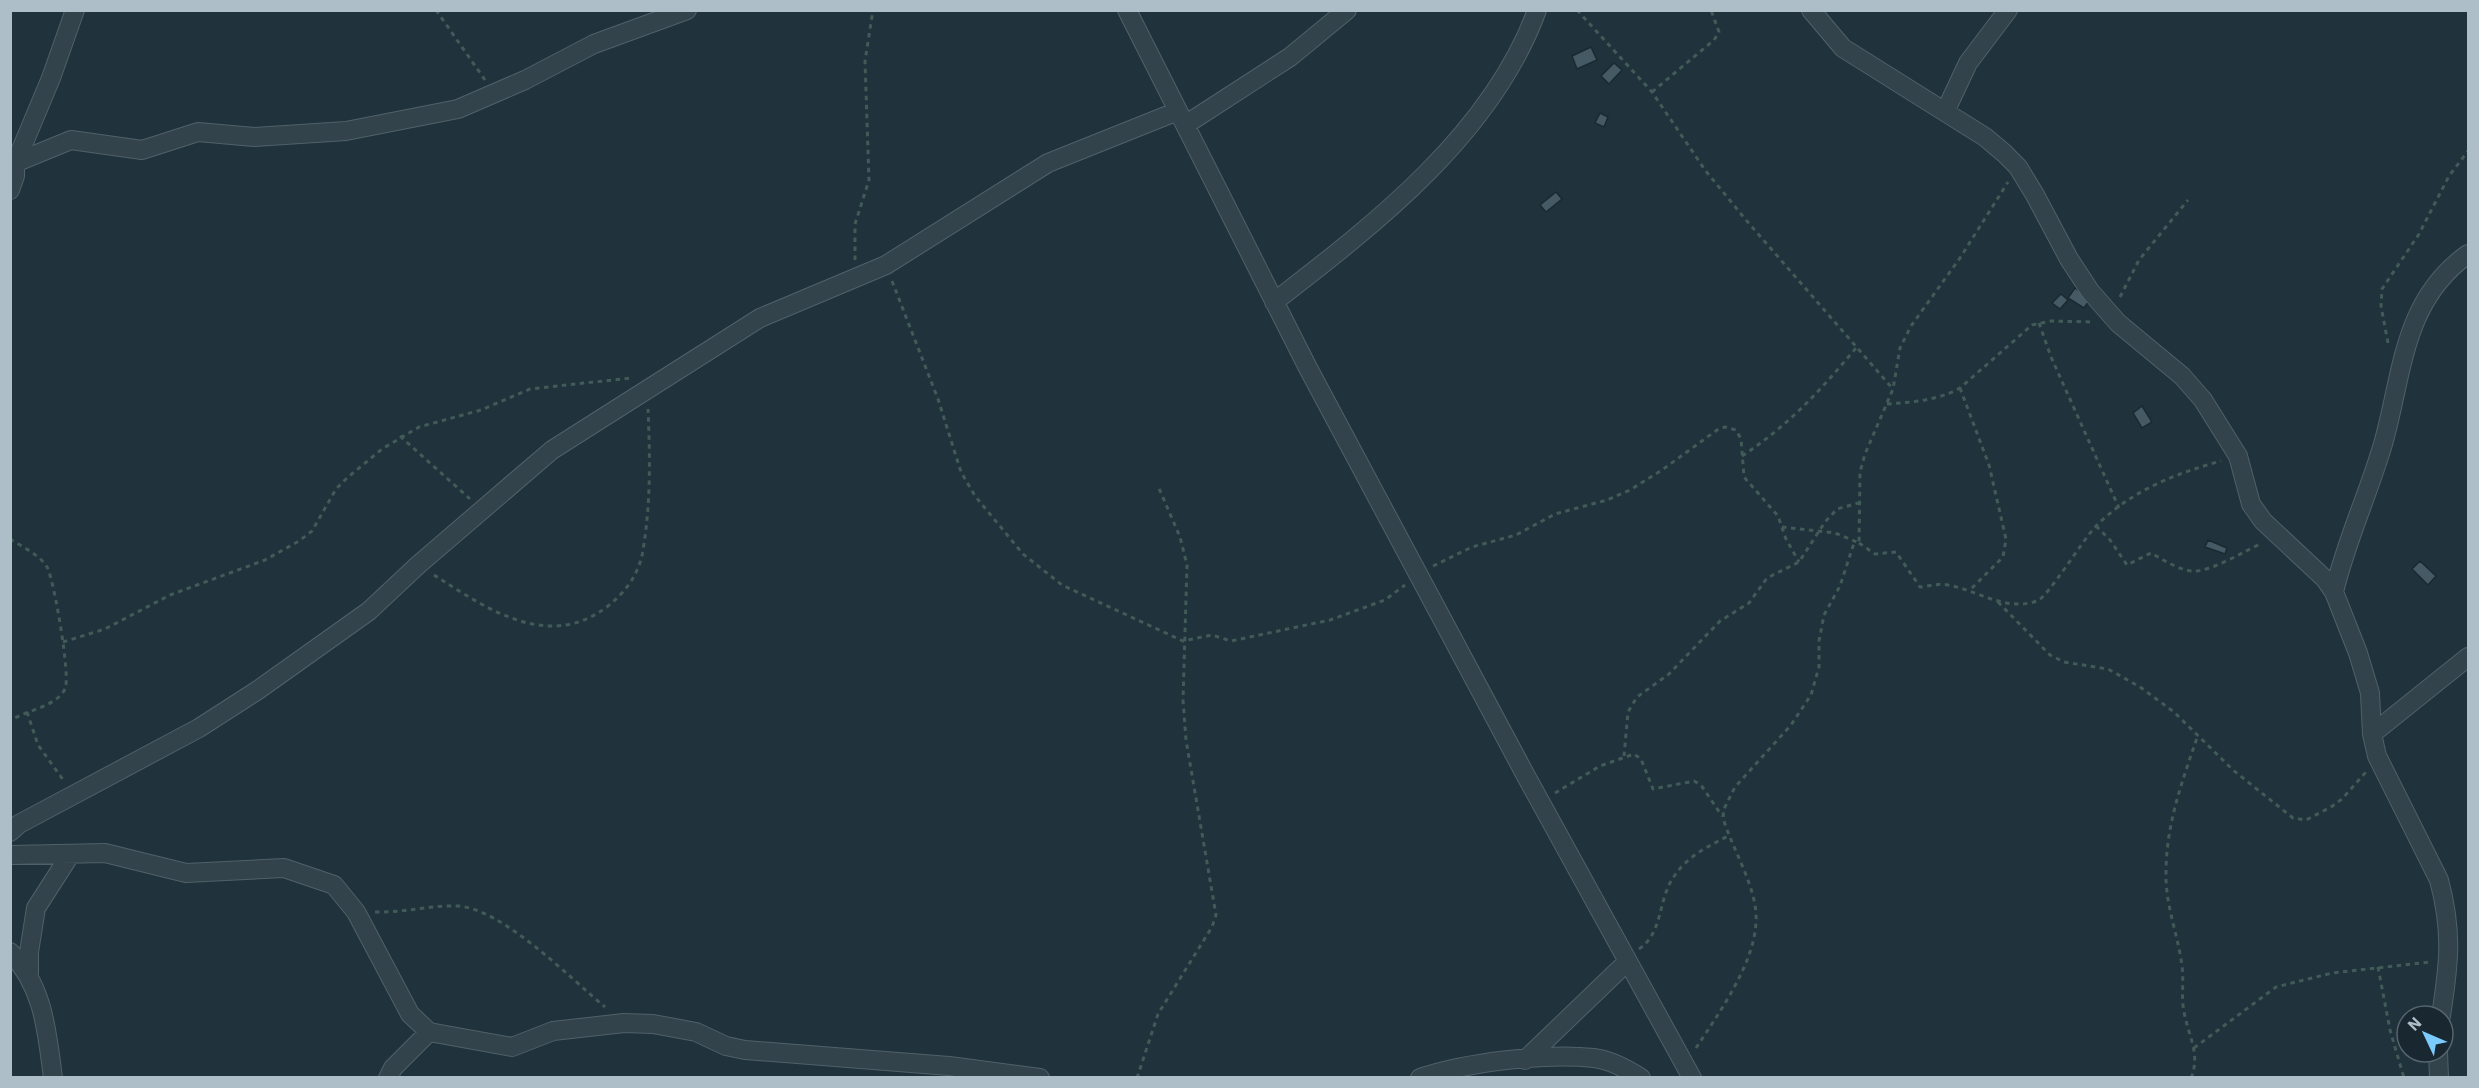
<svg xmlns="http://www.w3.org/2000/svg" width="2479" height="1088" font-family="'IBM Plex Sans',sans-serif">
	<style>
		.building { fill: #455a65; stroke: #1b2a32; stroke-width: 1.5 }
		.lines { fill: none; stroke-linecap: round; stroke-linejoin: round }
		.street-casing { stroke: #516169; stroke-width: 20 }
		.path { stroke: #415b58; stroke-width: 3; stroke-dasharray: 4.5 4.5; stroke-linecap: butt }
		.street { stroke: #33434c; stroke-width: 18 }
	</style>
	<rect width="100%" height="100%" fill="#20323b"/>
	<path class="building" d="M1591 47 1597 60 1577 69 1572 56Z
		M1614 63 1622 70 1609 84 1601 76Z
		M1600 113 1608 117 1604 127 1595 123Z
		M1556 192 1562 199 1546 212 1540 205Z
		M2075 288 2091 298 2084 308 2068 298Z
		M2061 294 2068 300 2060 309 2052 303Z
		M2142 406 2152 422 2142 428 2133 413Z
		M2208 540 2227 548 2225 554 2205 547Z
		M2420 561 2436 576 2428 585 2412 569Z"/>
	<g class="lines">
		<g class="street-casing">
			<path id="street" d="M1127 10 1308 368 1526 776 1692 1078
				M1811 10 1843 48 1985 137 2004 153 2018 167 2035 195 2069 259 2090 291 2118 323 2182 376 2203 400 2238 456 2251 504 2263 521 2325 579 2334 592 2358 653 2370 693 2372 734 2377 756 2439 880C2453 932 2449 964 2441 1016
				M1945 112 1968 63 2008 10
				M1185 125 1290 57 1347 10
				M10 165 71 140 142 150 198 132 254 137 346 131 458 109 525 80 594 44 687 10
				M10 190 15 176V164L51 78 75 10
				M1274 302C1375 224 1492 134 1537 10
				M2334 592C2346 541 2368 495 2383 444 2403 374 2402 301 2468 254
				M2372 734 2468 657
				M10 832 19 824 199 728 258 690 369 611 418 565 552 450 760 318 886 265 1048 163 1178 111
				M10 855 105 853 186 873 284 868 334 885 356 912 410 1014 429 1032 512 1047 553 1031 624 1023 653 1024 696 1032 726 1046 745 1050 949 1066 1040 1078
				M10 952C44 987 47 1032 53 1078
				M29 974V952L36 908 70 855
				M2438 1052 2439 1078
				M1525 1060 1627 962
				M388 1078 393 1068 429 1032
				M1420 1078C1467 1062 1545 1053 1594 1058 1611 1060 1627 1069 1641 1078"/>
		</g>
		<path class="path" d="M436 10 485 80
			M1577 10 1652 92 1705 170 1746 220 1893 389
			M1652 92 1714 40 1719 32 1711 10
			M855 260V224L869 180 865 61 873 10
			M892 281 938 399 961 472 975 496 1023 554 1062 585 1183 641 1212 635 1231 641 1330 620 1385 600 1405 585
			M2120 297 2139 260 2188 200
			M2039 323 2051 357 2119 508
			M2388 343 2381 306 2382 289 2419 234 2449 176 2468 151
			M1960 388 1989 465 2006 539 2003 557 1969 591
			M1887 404C1913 402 1936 401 1960 388L2032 325 2051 321 2092 322
			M400 436 470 499
			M1742 456C1789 425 1820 391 1856 348
			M2096 526 2110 540 2127 565 2151 553C2164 560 2177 569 2191 571 2209 573 2245 551 2262 543
			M1782 527 1835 533 1859 543 1860 472 1865 454 1893 389 1900 348 1911 326 1960 258 2008 182
			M10 539C21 546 40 555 47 567 54 579 71 678 65 689 56 707 26 710 10 721
			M1859 543 1875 554 1896 552 1920 587C1930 586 1938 583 1948 585 1977 590 2005 612 2037 601 2048 597 2082 541 2096 526 2131 491 2174 474 2221 461
			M1433 566 1472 547 1516 535 1555 514 1607 500 1630 490 1662 470 1717 430 1725 427 1736 430 1741 439 1744 477 1778 516 1786 539 1799 562
			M434 575C487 609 549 652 608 606 626 592 640 572 643 550 651 503 650 455 648 409
			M1998 602 2050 655 2064 662 2108 669 2140 687 2174 712 2233 770 2293 818 2306 820 2331 807 2342 799 2366 772
			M63 642 105 629 170 595 265 560 299 541 312 531 336 489 347 478 382 449 419 427 481 410 530 389 631 378
			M27 712 38 745 64 781
			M1624 756 1628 712 1637 697 1669 674 1720 621 1749 603 1767 578 1799 562 1825 522 1837 509 1858 503
			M1555 793 1600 766 1634 754 1641 759 1653 789 1694 781 1701 785 1722 816
			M375 912C403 913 430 905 458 906 503 909 570 978 605 1007
			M1639 949C1663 933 1658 900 1673 878 1686 857 1707 847 1728 836
			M2378 967 2390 1030 2404 1078
			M1696 1048C1719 1013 1755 963 1756 921 1758 890 1733 850 1724 821L1723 811 1735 787 1791 725 1811 695 1819 667V641L1824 615 1840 586 1854 543
			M2194 1048 2276 987 2332 973 2431 962
			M1137 1078 1158 1014 1212 927 1216 915 1186 740 1183 700 1187 565 1180 537 1158 486
			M2191 1078C2201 1054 2188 1035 2184 1012 2181 997 2184 981 2182 966 2178 934 2165 905 2166 872 2166 824 2183 779 2198 735"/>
		<use href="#street" class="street"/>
	</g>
	<rect width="2479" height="1088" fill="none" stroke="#aebec8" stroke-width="24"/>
	<g transform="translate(2425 1034) rotate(314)"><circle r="28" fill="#192830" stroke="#55646d" stroke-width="1.5"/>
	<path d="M0-4.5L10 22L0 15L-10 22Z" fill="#7ccbff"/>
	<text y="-9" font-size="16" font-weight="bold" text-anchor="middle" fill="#aebec8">N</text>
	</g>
</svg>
